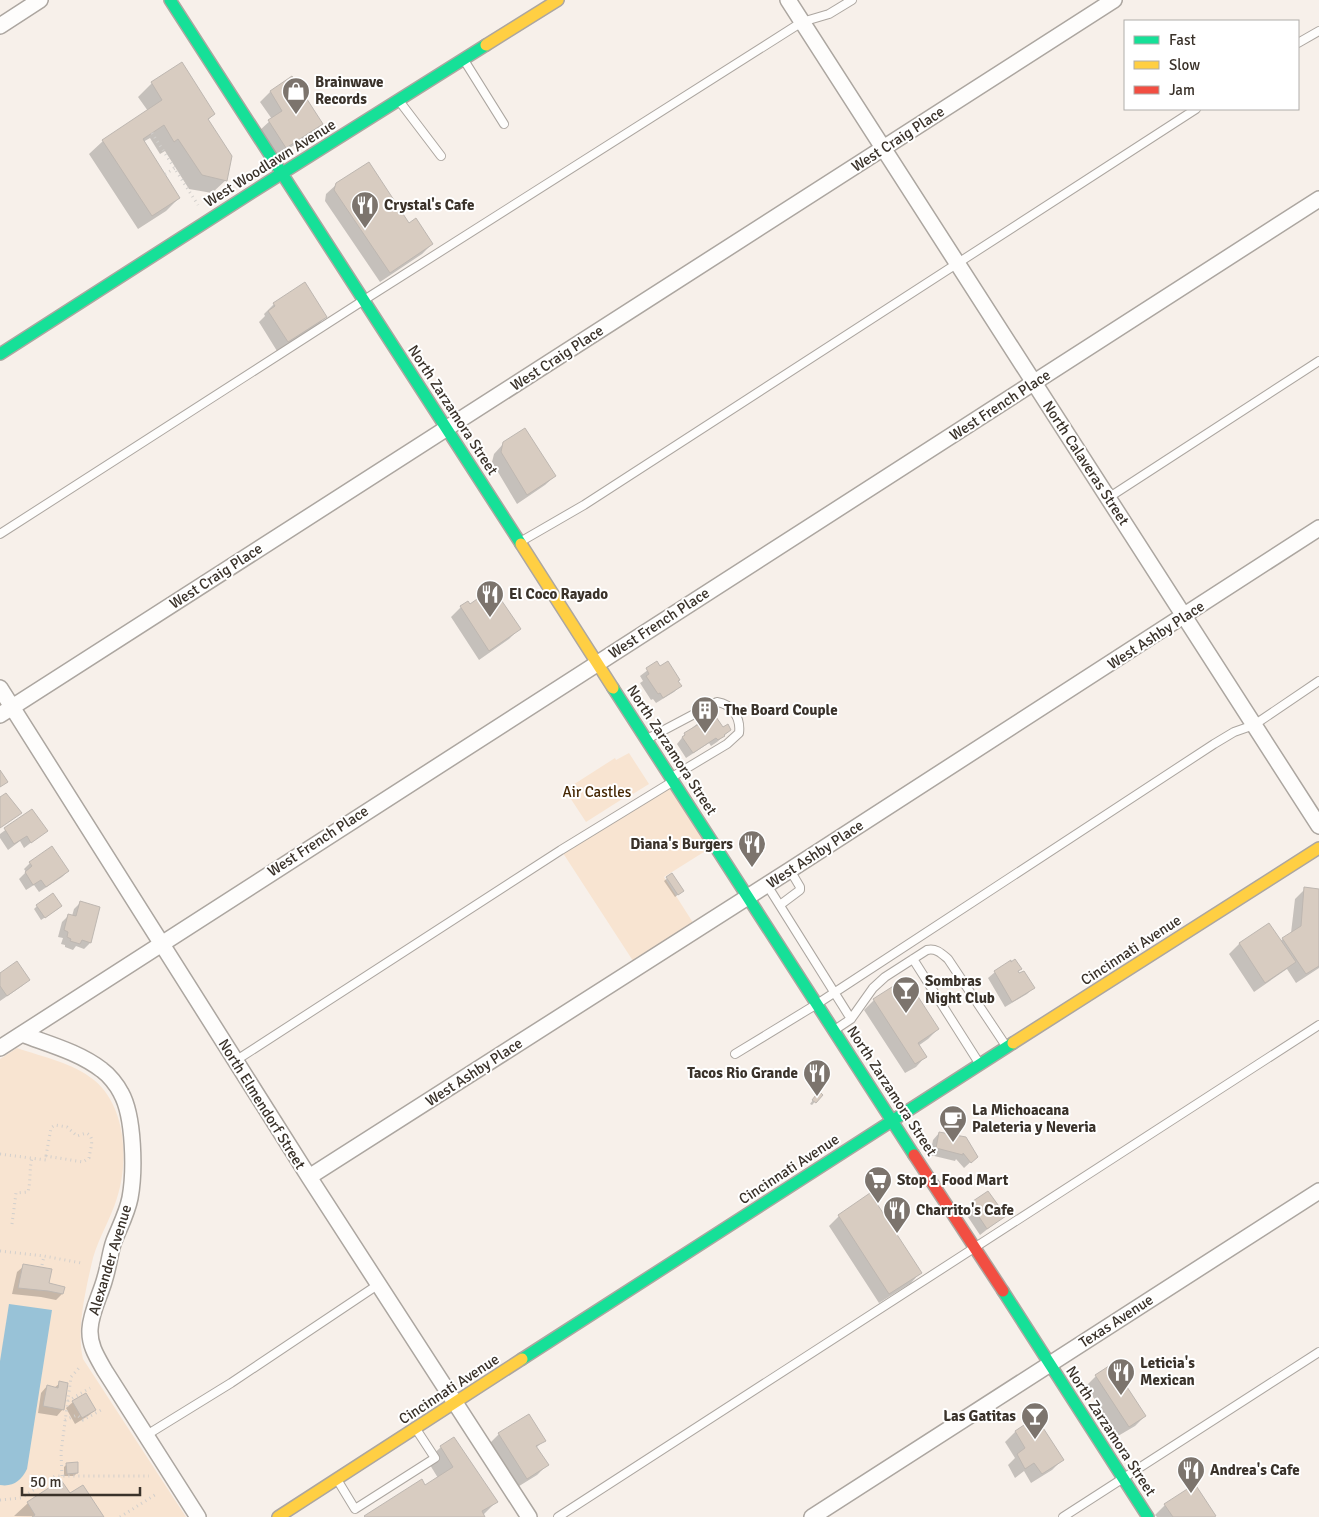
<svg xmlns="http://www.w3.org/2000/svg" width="1319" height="1517" font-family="Signika,sans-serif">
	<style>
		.green { fill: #f8e4d1 }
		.water { fill: #98c2d7 }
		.shadow { fill: #0003 }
		.building { fill: #d8ccc1; stroke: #beb7b1 }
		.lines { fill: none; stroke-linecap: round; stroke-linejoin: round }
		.lane-casing { stroke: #aca6a0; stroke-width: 10 }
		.street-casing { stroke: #aca6a0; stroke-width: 18 }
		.fast-casing { stroke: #aca6a0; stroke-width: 14 }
		.slow-casing { stroke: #aca6a0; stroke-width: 14 }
		.jam-casing { stroke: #aca6a0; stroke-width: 14 }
		.path { stroke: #d2cfcc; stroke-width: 3; stroke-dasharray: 1 4; stroke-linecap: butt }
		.lane { stroke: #fefdfc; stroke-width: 8 }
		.street { stroke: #fefdfc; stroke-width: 15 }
		.fast { stroke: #16e098; stroke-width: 11 }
		.slow { stroke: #ffcf43; stroke-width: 11 }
		.jam { stroke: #f24e42; stroke-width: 11 }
		.labels { text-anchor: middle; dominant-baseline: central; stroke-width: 4; stroke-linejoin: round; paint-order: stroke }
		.poi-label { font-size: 15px; font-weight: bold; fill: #3a322a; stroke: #fff; text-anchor: start }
		.street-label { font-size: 15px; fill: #3a322a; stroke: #fff }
		.park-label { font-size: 15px; fill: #452703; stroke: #fff }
	</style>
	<rect width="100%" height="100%" fill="#f7f0ea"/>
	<path class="green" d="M629 753 649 784 628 797 627 796 586 822 565 790 615 758 616 760Z
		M674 781 715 845 664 877 697 929 637 967 561 850Z
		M17 1048C43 1057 73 1063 94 1080 126 1106 129 1161 117 1198 111 1218 99 1237 93 1258 86 1288 76 1329 83 1359L186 1517H0V1059Z"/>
	<path class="water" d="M9 1304 52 1310 27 1469C21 1481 13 1487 0 1485V1361Z"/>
	<path class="shadow" d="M181 64 214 114 208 120 226 180 212 193 189 189 165 151 160 154 150 138 143 142 179 198 166 211 138 229 89 154 103 141 148 111 138 97 152 83Z
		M292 78 322 124 312 134 275 157 259 131 272 119 260 102 270 92Z
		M337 184 409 224 432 244 422 254 380 282 325 201 326 194Z
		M274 304 325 317 316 327 277 351 259 322 265 316 264 314Z
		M504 443 555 476 545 485 517 504 492 462 494 454Z
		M470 605 519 629 509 639 479 660 451 617 461 607Z
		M657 663 660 668 680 686 674 692 656 703 653 699 651 700 640 683 643 681 640 676Z
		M698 723 730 730 717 742 711 746 709 743 686 758 677 744 685 734Z
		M32 810 46 831 24 848 20 841 8 850 0 838V834Z
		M30 863 68 871 62 877 39 892 34 885 26 890 19 879 26 872 24 869Z
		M671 875 679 894 675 897 664 881Z
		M1305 889 1319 890V968L1296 983 1287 969 1254 992 1229 954 1239 944 1269 924 1280 941 1291 933 1295 899Z
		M80 903 90 943 84 949 76 946 73 950 65 947V945L61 944 63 938 58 937 62 922 69 915 72 916 74 909Z
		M37 906 58 909 41 920 34 909Z
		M995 972H1017L1033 988 1027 994 1005 1007 988 978Z
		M0 974 28 980 22 986 0 1001Z
		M905 980 938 1029 928 1039 918 1046 925 1057 916 1067 905 1073 864 1010 874 1000Z
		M821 1095 812 1105 810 1104 816 1096Z
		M939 1133 977 1156 964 1168 956 1159 955 1161 930 1155 933 1140Z
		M988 1193 1004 1216 980 1235 964 1211Z
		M839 1216 920 1273 911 1283 879 1303 829 1226Z
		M24 1266 48 1284 63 1288 62 1294 56 1300 41 1297 12 1294 17 1272Z
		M1096 1376 1145 1416 1135 1426 1118 1436 1086 1386Z
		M60 1383 63 1409 57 1416 38 1413 41 1393 47 1386 54 1388Z
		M73 1402 95 1410 88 1416 75 1424 66 1408Z
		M1036 1419 1062 1460 1052 1470 1031 1483 1024 1471 1015 1478 1008 1465 1015 1458 1005 1442 1015 1432Z
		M499 1434 544 1440 536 1448 547 1465 537 1475 516 1488 489 1444Z
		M441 1447 496 1502 483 1515V1517H364L421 1481 425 1487 438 1478 427 1460Z
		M67 1464 77 1473 74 1476H64V1467Z
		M70 1495 102 1517 14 1516 28 1503Z
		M1165 1505 1213 1517H1157L1155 1515Z"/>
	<path class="building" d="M182 62 215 114 208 119 232 156 227 181 202 175 178 139 174 142 164 125 143 139 180 198 152 216 102 140 162 100 151 82Z
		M292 76 323 124 286 148 268 120 282 111 270 91Z
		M369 162 409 223 416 218 433 244 390 273 334 190 336 183Z
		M305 282 327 317 288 342 268 311 275 306 273 303Z
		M525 428 556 476 527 495 501 452 503 442Z
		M493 588 521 629 489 651 460 606 468 601 470 604Z
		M657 661 660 666 668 661 680 680 678 681 682 686 663 698 660 693 658 694 646 676 649 674 646 668Z
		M714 714 723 727 728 724 731 730 724 735 725 736 718 740 716 738 693 753 682 737 685 735 684 733 699 724 698 722 702 719 703 721 709 715 710 717Z
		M0 770 8 782 0 787Z
		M6 793 22 813 0 828V797Z
		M32 809 48 831 31 843 27 836 14 844 4 828Z
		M52 846 69 871 46 887 41 880 33 885 25 872 32 866 29 862Z
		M672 873 684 891 678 895 666 877Z
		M1304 887 1319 889V966L1306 974 1282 938 1301 926Z
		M53 893 62 906 45 918 36 905Z
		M80 901 100 907 91 943 82 940 80 944 70 941 71 939 67 937 68 932 64 930 68 914 76 916Z
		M1269 923 1296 962 1265 983 1239 943Z
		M1015 959 1022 969 1018 971 1019 973 1024 971 1035 988 1012 1002 994 971 1011 960V962Z
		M17 961 30 980 7 996 0 986V973Z
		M906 978 939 1029 918 1043 927 1057 915 1064 873 999Z
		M819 1091 823 1095 816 1103 812 1100Z
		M939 1132 966 1137 978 1157 971 1163 963 1153V1155L936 1148Z
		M988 1191 1006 1216 987 1229 970 1203Z
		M870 1193 922 1273 889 1294 838 1215Z
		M23 1264 52 1269 49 1283 65 1287 63 1294 48 1291 18 1288Z
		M1112 1364 1146 1416 1129 1427 1095 1375Z
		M59 1381 68 1383 64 1410 43 1406 47 1385 58 1388Z
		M86 1393 96 1410 82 1418 72 1401Z
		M529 1414 546 1441 536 1446 549 1465 527 1479 498 1433Z
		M1036 1417 1064 1460 1042 1474 1034 1463 1025 1469 1017 1454 1025 1448 1015 1431Z
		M454 1437 498 1502 482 1511 485 1517H365L364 1516 422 1479 425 1485 453 1467 440 1446Z
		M78 1462V1473L67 1474 66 1463Z
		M61 1480 70 1493 83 1485 104 1517H32L35 1515 27 1502Z
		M1195 1484 1216 1516 1214 1517H1173L1164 1504Z"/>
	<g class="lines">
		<g class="lane-casing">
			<path id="lane" d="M1298 43 1319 31
				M464 60 504 124
				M400 102 441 156
				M1108 498 1319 361
				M0 534 364 300 802 22 829 14 852 0
				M520 542 584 505 1196 109
				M649 738 717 702C732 704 741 718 739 733L727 744 672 777
				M767 885 851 1019
				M780 905 800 890V887L790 870
				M913 959 979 1063
				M836 1029 851 1019 873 988 885 977 927 950C936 948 941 953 948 959L1006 1046
				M735 1054 817 1004 1214 744 1234 732 1254 725 1319 681
				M235 1061 561 850 672 782
				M145 1436 231 1383 379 1284
				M338 1481 355 1509 435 1458 416 1429
				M558 1517 1319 1025
				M1063 1517 1319 1352"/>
		</g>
		<g class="street-casing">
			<path id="street" d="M788 0 1319 826
				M0 26 40 0
				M0 688 309 1177 529 1517
				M0 715 1114 0
				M22 1034C48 1044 79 1052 102 1070 109 1075 117 1085 121 1093 134 1116 135 1171 130 1198 127 1213 120 1226 114 1241 110 1252 109 1265 105 1278 101 1294 91 1311 90 1329 89 1345 97 1357 105 1371L198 1517
				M0 1048 1319 199
				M309 1177 790 870 1319 528
				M812 1517 1319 1191"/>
		</g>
		<g class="fast-casing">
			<path id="fast" d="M170 0 521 544
				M0 354 265 184 486 45
				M613 688 914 1155
				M1003 1291 1148 1517
				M522 1359 1013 1043"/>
		</g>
		<g class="slow-casing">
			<path id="slow" d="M486 45 558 0
				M521 544 613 688
				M1013 1043 1319 848
				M278 1517 522 1359"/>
		</g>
		<g class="jam-casing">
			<path id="jam" d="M914 1155 1003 1291"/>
		</g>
		<path class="path" d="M152 133 198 205
			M165 174 175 168
			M0 1154 46 1160V1156L83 1162 89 1158C90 1149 96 1137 86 1133L77 1136 67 1127 55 1125 51 1128 46 1156
			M12 1224 16 1193 28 1192C31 1180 29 1170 32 1158
			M0 1251 44 1256 81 1263
			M42 1265 44 1256
			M68 1401 90 1388
			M65 1420 77 1415 83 1420 103 1409
			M62 1476 61 1452 71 1377 79 1368
			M0 1500 21 1498 55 1476H149
			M120 1517 158 1493"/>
		<use href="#lane" class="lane"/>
		<use href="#street" class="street"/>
		<use href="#fast" class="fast"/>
		<use href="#slow" class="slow"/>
		<use href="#jam" class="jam"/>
	</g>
	<defs>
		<g id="shop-pin" transform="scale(1.4375)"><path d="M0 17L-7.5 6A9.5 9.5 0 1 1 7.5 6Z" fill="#7c746d" stroke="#fff"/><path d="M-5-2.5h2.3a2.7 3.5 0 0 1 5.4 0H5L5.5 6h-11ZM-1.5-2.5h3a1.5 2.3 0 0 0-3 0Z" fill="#fff"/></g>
		<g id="restaurant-pin" transform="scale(1.4375)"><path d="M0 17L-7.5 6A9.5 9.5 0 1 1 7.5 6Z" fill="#7c746d" stroke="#fff"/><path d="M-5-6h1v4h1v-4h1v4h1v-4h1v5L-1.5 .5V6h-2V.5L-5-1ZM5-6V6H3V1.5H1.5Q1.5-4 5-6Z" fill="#fff"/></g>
		<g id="building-pin" transform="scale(1.4375)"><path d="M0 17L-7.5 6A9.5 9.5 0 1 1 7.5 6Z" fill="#7c746d" stroke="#fff"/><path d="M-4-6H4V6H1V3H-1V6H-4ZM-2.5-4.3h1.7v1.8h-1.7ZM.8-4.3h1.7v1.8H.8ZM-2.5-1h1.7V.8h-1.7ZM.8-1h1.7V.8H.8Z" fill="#fff"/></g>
		<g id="bar-pin" transform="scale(1.4375)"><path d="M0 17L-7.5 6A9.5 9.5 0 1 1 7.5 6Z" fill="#7c746d" stroke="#fff"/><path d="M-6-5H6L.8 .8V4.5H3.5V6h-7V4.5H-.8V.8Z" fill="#fff"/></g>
		<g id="cafe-pin" transform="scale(1.4375)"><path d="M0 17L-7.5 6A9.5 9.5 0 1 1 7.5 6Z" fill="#7c746d" stroke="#fff"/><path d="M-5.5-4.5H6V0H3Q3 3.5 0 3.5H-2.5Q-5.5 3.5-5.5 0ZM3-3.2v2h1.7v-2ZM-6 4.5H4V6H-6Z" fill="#fff"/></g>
		<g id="supermarket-pin" transform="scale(1.4375)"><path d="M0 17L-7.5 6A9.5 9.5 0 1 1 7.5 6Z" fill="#7c746d" stroke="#fff"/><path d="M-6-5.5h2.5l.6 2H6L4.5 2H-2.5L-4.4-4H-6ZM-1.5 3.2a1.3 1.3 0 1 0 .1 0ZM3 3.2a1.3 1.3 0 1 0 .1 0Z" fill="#fff"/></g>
	</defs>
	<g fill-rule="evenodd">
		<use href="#shop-pin" x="296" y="91"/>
		<use href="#restaurant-pin" x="365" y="205"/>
		<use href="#restaurant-pin" x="490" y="594"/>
		<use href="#building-pin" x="705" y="710"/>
		<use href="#restaurant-pin" x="752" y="844"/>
		<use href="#bar-pin" x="906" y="990"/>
		<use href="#restaurant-pin" x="817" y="1073"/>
		<use href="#cafe-pin" x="953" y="1119"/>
		<use href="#supermarket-pin" x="878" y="1180"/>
		<use href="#restaurant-pin" x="897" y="1210"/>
		<use href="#restaurant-pin" x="1121" y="1372"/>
		<use href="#bar-pin" x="1035" y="1416"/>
		<use href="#restaurant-pin" x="1191" y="1470"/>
	</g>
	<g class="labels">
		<g class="poi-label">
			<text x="315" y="82">Brainwave<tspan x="315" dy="17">Records</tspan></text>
			<text x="384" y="205">Crystal's Cafe</text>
			<text x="509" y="594">El Coco Rayado</text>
			<text x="724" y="710">The Board Couple</text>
			<text x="733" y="844" text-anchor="end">Diana's Burgers</text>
			<text x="925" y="981">Sombras<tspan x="925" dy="17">Night Club</tspan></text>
			<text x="798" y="1073" text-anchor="end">Tacos Rio Grande</text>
			<text x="972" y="1110">La Michoacana<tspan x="972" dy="17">Paleteria y Neveria</tspan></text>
			<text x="897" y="1180">Stop 1 Food Mart</text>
			<text x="916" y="1210">Charrito's Cafe</text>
			<text x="1140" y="1363">Leticia's<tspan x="1140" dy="17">Mexican</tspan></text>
			<text x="1016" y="1416" text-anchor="end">Las Gatitas</text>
			<text x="1210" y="1470">Andrea's Cafe</text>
		</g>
		<g class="street-label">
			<text transform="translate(898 139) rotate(-33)">West Craig Place</text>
			<text transform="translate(270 163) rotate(-32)">West Woodlawn Avenue</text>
			<text transform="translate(557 358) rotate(-33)">West Craig Place</text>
			<text transform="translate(1000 405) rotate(-33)">West French Place</text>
			<text transform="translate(453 410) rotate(57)">North Zarzamora Street</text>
			<text transform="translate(1086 463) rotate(57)">North Calaveras Street</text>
			<text transform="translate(216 576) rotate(-33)">West Craig Place</text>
			<text transform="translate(659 623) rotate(-33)">West French Place</text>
			<text transform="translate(1156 635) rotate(-33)">West Ashby Place</text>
			<text transform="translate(672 750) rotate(57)">North Zarzamora Street</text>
			<text transform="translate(318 841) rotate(-33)">West French Place</text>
			<text transform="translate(815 854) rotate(-33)">West Ashby Place</text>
			<text transform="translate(1131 950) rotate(-33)">Cincinnati Avenue</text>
			<text transform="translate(474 1072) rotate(-33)">West Ashby Place</text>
			<text transform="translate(892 1091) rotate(57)">North Zarzamora Street</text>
			<text transform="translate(262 1104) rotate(58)">North Elmendorf Street</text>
			<text transform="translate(789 1169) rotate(-33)">Cincinnati Avenue</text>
			<text transform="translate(110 1260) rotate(-73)">Alexander Avenue</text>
			<text transform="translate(1116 1321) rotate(-33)">Texas Avenue</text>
			<text transform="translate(449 1389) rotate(-33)">Cincinnati Avenue</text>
			<text transform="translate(1111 1431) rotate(57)">North Zarzamora Street</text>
		</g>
		<g class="park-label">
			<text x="597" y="792">Air Castles</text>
		</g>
	</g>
	<rect x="1124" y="20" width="175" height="90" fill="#ffffff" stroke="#b0adaa"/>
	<rect x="1134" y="36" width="25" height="8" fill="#16e098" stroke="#b0adaa"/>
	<text x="1169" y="45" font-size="15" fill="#3a322a">Fast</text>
	<rect x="1134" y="61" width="25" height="8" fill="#ffcf43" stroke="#b0adaa"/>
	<text x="1169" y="70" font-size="15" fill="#3a322a">Slow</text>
	<rect x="1134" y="86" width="25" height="8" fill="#f24e42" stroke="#b0adaa"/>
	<text x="1169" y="95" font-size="15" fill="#3a322a">Jam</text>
	<path d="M22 1487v8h118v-8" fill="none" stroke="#3a322a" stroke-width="2.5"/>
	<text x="30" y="1487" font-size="15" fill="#3a322a" stroke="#ffffff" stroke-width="4" paint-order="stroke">50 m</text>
</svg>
